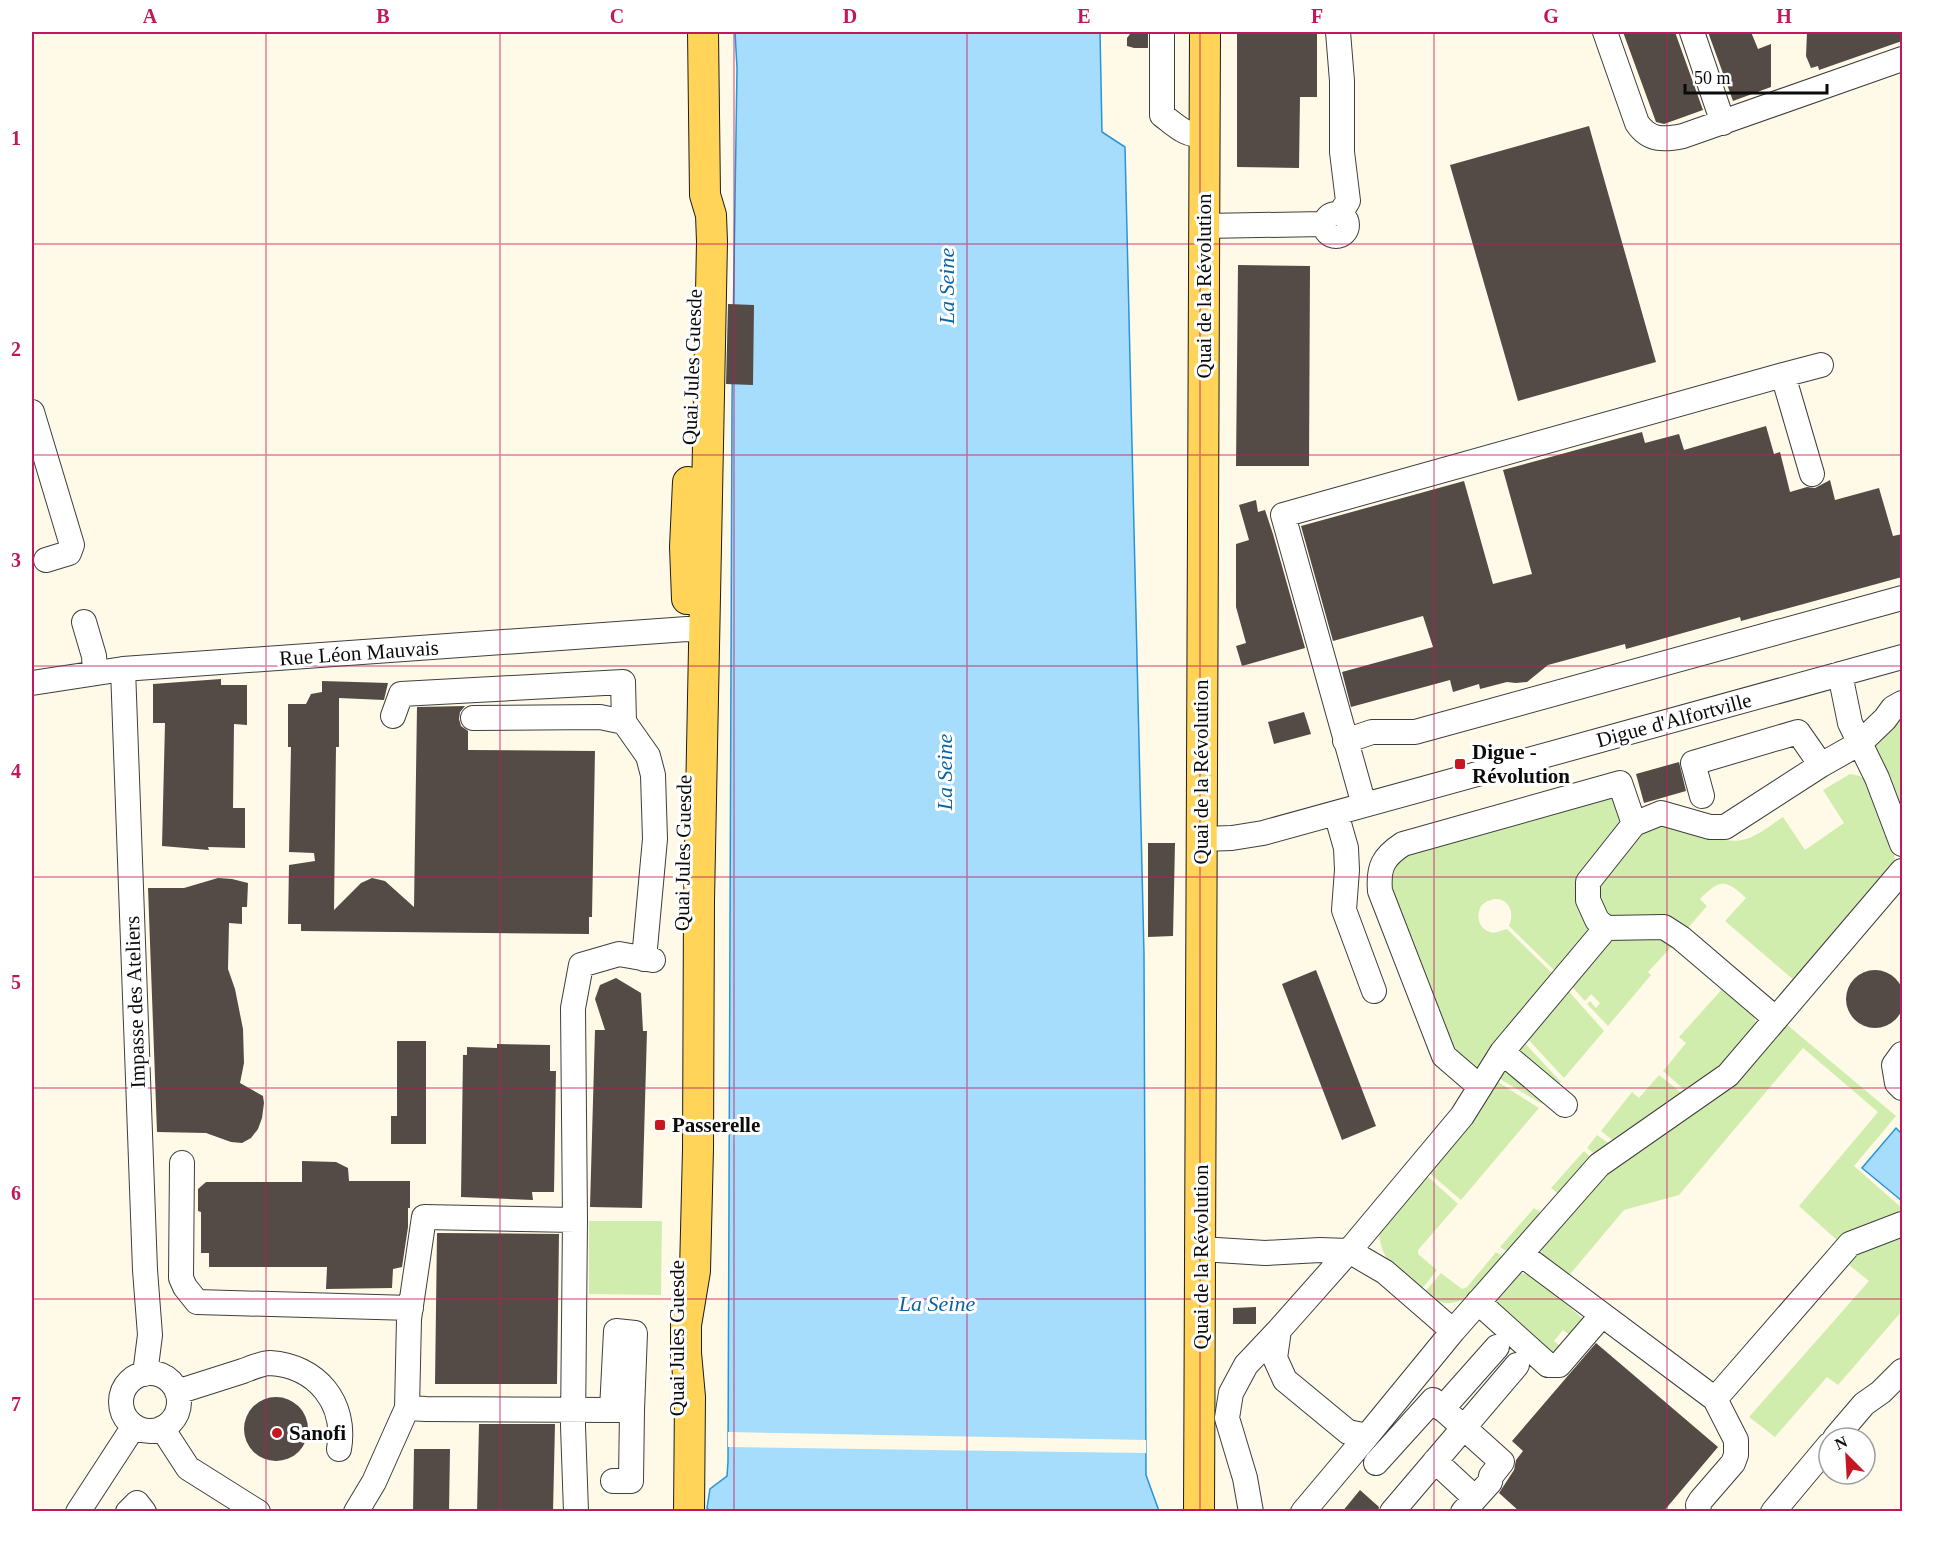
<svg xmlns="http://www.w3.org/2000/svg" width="1934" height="1543" font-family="'Times New Roman',serif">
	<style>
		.green { fill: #d0edae }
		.water { fill: #a7ddfc; stroke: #2695db; stroke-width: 1.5 }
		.pier { fill: #fffae8 }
		.building { fill: #544b46 }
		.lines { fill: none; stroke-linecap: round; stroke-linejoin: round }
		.minor-casing { stroke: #3e3e3e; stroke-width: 26 }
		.major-casing { stroke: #1c1c1c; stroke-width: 32 }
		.minor { stroke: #fff; stroke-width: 24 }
		.major { stroke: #ffd458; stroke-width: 30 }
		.grid { fill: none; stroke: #c2185b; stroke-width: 1.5; stroke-opacity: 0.55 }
		.poi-dot { fill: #c71621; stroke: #fff; stroke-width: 2 }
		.labels { text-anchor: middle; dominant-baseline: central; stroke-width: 6; stroke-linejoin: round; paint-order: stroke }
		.street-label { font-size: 21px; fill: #0b0b0b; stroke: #fff }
		.poi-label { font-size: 21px; font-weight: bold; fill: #0b0b0b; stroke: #fff; text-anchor: start }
		.water-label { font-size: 22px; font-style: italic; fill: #0964a7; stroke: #fff }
		.neatline { fill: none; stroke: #c2185b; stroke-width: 2 }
		.grid-label { font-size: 20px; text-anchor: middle; font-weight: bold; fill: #c2185b }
	</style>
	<rect width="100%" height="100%" fill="#fffae8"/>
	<path class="green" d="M1902 708V820L1873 742Z
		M1850 774 1860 776 1868 783 1894 850 1895 863 1795 981 1725 921 1746 898C1725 879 1720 879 1700 899L1707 906 1687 929 1612 917 1600 907 1596 890C1609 873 1636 829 1655 825 1685 818 1713 846 1742 840 1757 837 1770 825 1783 817L1805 850 1844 823 1823 790Z
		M1612 795 1620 824 1585 873 1588 934 1560 976 1509 926C1518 904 1498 890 1481 906 1475 919 1480 930 1493 933L1507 929 1558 979 1481 1068 1475 1069 1459 1065 1384 870 1392 857Z
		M1661 936 1673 945 1648 972 1651 975 1608 1026 1587 1004 1590 1001 1596 1008 1600 1003 1591 994 1585 1001 1567 981 1603 941Z
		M1564 986 1604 1031 1564 1078 1523 1034Z
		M1724 987 1753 1012 1756 1025 1720 1069 1687 1092 1663 1071 1686 1043 1679 1037Z
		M1785 1023 1896 1116 1854 1166 1902 1208V1215L1839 1242 1799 1206 1878 1112 1803 1048 1679 1195 1624 1210 1566 1279 1543 1260 1541 1248 1604 1169Z
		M1520 1038 1561 1082 1554 1091 1517 1060Z
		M1508 1069 1548 1097 1542 1104 1497 1077Z
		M1659 1075 1683 1094 1615 1142 1601 1131 1632 1092 1639 1098Z
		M1495 1080 1539 1108 1461 1200 1427 1171Z
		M1597 1135 1611 1145 1596 1155 1587 1148Z
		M1584 1151 1592 1158 1560 1195 1551 1188Z
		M1425 1174 1458 1204 1418 1250V1254L1437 1270 1421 1290C1399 1271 1382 1264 1379 1234Z
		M1534 1208 1543 1214 1509 1253 1500 1247Z
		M589 1221H662L661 1295 589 1294Z
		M1902 1234V1311L1838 1385 1827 1377 1775 1437 1749 1417 1869 1281 1844 1261 1855 1251Z
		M1496 1252 1505 1258C1485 1282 1459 1322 1424 1293L1441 1273 1462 1289 1467 1287Z
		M1521 1273 1533 1276 1588 1323 1575 1339 1563 1330 1554 1341 1565 1350 1556 1361 1494 1314 1493 1299 1512 1277Z"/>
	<path class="water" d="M735 32H1100L1102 132 1125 147 1144 954 1146 1475 1159 1511 711 1512 707 1508 710 1489 727 1476 728 1462 732 401 737 68Z
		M1896 1128 1902 1134V1201L1862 1168Z"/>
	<path class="pier" d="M728 1432 1146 1440V1453L728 1447Z"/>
	<path class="building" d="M1138 32H1148V48H1134L1127 46V38L1130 34Z
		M1237 32H1317V97H1300L1299 168 1237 167Z
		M1623 32H1675L1703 110 1664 124 1656 122Z
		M1708 32H1751L1758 49 1771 44V87L1733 101Z
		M1807 32H1902V41L1819 70 1818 66 1811 68 1806 56Z
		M1589 126 1656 362 1518 401 1450 165Z
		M1238 265 1310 266 1309 466H1236Z
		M728 304 754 305 753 385 726 384Z
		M1766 426 1774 454 1780 452 1790 492 1807 487 1815 488 1830 480 1835 500 1879 488 1893 536 1902 534V577L1741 621 1740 617 1626 649 1625 644 1548 665 1527 682 1516 683 1507 682 1480 689 1479 684 1453 692 1450 680 1351 707 1342 672 1433 647 1423 616 1333 641 1301 526 1464 481 1493 584 1532 574 1503 470 1642 432 1645 443 1679 434 1684 450Z
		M1256 500 1258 512 1265 510 1273 534 1305 648 1242 666 1236 646 1246 643 1236 607V544L1249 540 1239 505Z
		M221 679V685H247V725L234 724 233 808H245V848L208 847 209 850 162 846 165 723H153V684Z
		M322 681 388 683 384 700 339 698V747H336L334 910 361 883 372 878 385 881 414 907 417 707 465 706 460 712 459 719 461 726 468 731V750L595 751 592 917H589V934L301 931V924H288L289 865 315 861 314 853 289 852 291 747H288V704H306L311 694 322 692Z
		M1304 712 1311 734 1274 744 1268 722Z
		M1679 762 1686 791 1644 803 1636 774Z
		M1148 843H1175L1173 936 1148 937Z
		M218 878 232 879 248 883 247 907H242V924L229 923 228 969 235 989 243 1029 244 1063 240 1083 263 1096 264 1103 262 1118 258 1129 251 1138 242 1143 231 1142 206 1133 157 1132 148 888H184Z
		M1316 970 1376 1126 1342 1140 1282 984Z
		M1846 999a29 29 0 1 1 58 0a29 29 0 1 1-58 0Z
		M616 978 641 993 643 1031H647L642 1208 590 1207 595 1030H605L595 999 600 985Z
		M397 1041H426V1144H391V1116H397Z
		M497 1044 550 1045V1071H556L554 1192H532L533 1200 461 1197 463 1055H467V1047L497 1048Z
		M302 1161 336 1162 348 1168 349 1181H410V1208H408V1227L402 1267 393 1269 392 1288 326 1289 327 1267H209V1253H201V1212L198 1211V1189L206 1182H302Z
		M437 1233 559 1234 557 1384H435Z
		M1256 1307V1324H1233V1308Z
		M1596 1343 1718 1447 1663 1512H1520L1499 1493 1514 1470 1516 1460 1523 1451 1512 1441Z
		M244 1429a32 32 0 1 1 64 0a32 32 0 1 1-64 0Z
		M479 1424H555L553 1512H477Z
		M414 1449H450L449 1512H413Z
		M1360 1490 1379 1507 1378 1512H1342Z"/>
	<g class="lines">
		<g class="minor-casing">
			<path id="minor" d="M1162 32V115C1178 127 1185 136 1205 135
				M1338 32 1342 81V152L1348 201 1340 214
				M1605 32 1637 123C1649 141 1664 140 1683 136L1902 59
				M1692 32 1723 123
				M1325 225a11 11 0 1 1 22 0a11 11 0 1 1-22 0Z
				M1204 226 1324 224
				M1783 375 1821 365
				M32 412 72 545 69 553 46 560
				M84 622 94 656 95 673
				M123 669 145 1270 150 1335 145 1374
				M1840 674 1850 723 1877 778 1902 844
				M32 683 123 669 687 629 704 631
				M393 716 401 694 623 682 624 722
				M473 718 600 717 624 722 648 756 653 775 655 839 644 959
				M1345 741 1372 732H1415L1902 598
				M1702 796 1693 763 1798 732 1821 765
				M1364 805 1283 515 1783 375 1812 474
				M1336 813 1346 848 1347 870 1344 910 1374 991
				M1201 839 1232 838 1263 833 1902 657
				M1606 928 1502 1052 1462 1116 1349 1251 1279 1330 1275 1358 1285 1380 1348 1432 1367 1436 1453 1331 1599 1165 1728 1075 1902 871
				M1776 1019 1681 938 1664 927 1606 928 1597 920 1588 900V882L1634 824 1661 813 1710 827H1725L1821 765 1860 743 1885 719 1893 708 1902 703
				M1502 1052 1565 1105
				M1902 1054 1894 1065 1897 1083 1902 1088
				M1480 1087 1444 1056 1380 891C1378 867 1383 857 1403 844L1620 783 1634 824
				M182 1163 181 1278 185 1287 197 1302 411 1308
				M1201 1249 1265 1253 1320 1250 1349 1251 1385 1272 1453 1331
				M1521 1254 1715 1399 1736 1440V1455L1733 1463 1701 1500 1698 1505 1699 1512
				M1478 1302 1548 1365H1559L1602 1315
				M121 1402a29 29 0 1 1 58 0a29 29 0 1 1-58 0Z
				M177 1392C199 1385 221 1378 243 1371 251 1368 262 1363 270 1363 317 1366 347 1403 339 1449
				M1715 1399 1850 1244 1902 1224
				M407 1408 426 1409 612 1410H632L635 1333 616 1331 612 1410
				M1442 1409 1497 1347
				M162 1428 188 1468 258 1512
				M1835 1438 1864 1404 1881 1392 1902 1371
				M1435 1461 1475 1498
				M1376 1463 1433 1400 1502 1462 1491 1476 1490 1482 1463 1512
				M613 1481H631L632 1410
				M78 1512 134 1426
				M128 1512 137 1503 144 1512
				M356 1512 374 1482 407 1408 409 1319 424 1217 575 1220
				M576 1512 573 1426 575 1220 573 1008 581 965 619 954 653 960
				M1251 1512 1245 1478 1227 1418 1231 1393 1246 1365 1279 1330
				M1303 1512 1367 1436
				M1392 1512 1517 1365
				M1773 1512 1829 1445"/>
		</g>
		<g class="major-casing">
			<path id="major" d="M687 599 685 547 688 482
				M689 1512 690 1397 686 1353V1325L695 1271 698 1149 699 901 712 242 711 215 705 195 703 32
				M1199 1512 1205 32"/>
		</g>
		<use href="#minor" class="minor"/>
		<use href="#major" class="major"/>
	</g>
	<path class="grid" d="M266 32V1512M500 32V1512M734 32V1512M967 32V1512M1200 32V1512M1434 32V1512M1667 32V1512M32 244H1902M32 455H1902M32 666H1902M32 877H1902M32 1088H1902M32 1299H1902"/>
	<g class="poi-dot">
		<rect x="1454" y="758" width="12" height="12" rx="3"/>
		<rect x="654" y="1119" width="12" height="12" rx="3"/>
		<circle cx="277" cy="1433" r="6"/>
	</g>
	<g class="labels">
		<g class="street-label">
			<text transform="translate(1204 286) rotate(-90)">Quai de la Révolution</text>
			<text transform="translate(692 367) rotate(-88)">Quai Jules Guesde</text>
			<text transform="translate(359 653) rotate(-4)">Rue Léon Mauvais</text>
			<text transform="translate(1674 720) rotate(-15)">Digue d'Alfortville</text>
			<text transform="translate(1201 772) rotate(-90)">Quai de la Révolution</text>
			<text transform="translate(683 853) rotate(-89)">Quai Jules Guesde</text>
			<text transform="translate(135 1002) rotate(-92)">Impasse des Ateliers</text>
			<text transform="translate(1201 1257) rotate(-90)">Quai de la Révolution</text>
			<text transform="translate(677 1338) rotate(-90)">Quai Jules Guesde</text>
		</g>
		<g class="poi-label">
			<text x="1472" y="752">Digue -<tspan x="1472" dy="24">Révolution</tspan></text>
			<text x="672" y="1125">Passerelle</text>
			<text x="289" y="1433">Sanofi</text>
		</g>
		<g class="water-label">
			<text transform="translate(946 286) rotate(-90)">La Seine</text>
			<text transform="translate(944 772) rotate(-90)">La Seine</text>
			<text x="937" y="1303">La Seine</text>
		</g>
	</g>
	<rect width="1934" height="1543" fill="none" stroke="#ffffff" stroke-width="66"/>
	<g transform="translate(1847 1456) rotate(336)"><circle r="28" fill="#ffffff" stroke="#9d9d9d" stroke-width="1.5"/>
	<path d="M0-4.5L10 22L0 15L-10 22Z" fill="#c71621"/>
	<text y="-9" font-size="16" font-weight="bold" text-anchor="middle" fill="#0b0b0b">N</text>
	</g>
	<path d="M1685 84v9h142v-9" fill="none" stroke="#0b0b0b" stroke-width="3"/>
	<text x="1694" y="84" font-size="18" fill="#0b0b0b" stroke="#ffffff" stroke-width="4.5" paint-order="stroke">50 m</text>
	<rect x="33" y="33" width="1868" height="1477" class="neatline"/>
	<g class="grid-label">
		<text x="150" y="23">A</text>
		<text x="383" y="23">B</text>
		<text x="617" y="23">C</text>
		<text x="850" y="23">D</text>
		<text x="1084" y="23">E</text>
		<text x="1317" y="23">F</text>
		<text x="1551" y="23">G</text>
		<text x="1784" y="23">H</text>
		<text x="16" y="145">1</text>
		<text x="16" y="356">2</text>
		<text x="16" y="567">3</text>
		<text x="16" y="778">4</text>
		<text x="16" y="989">5</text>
		<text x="16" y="1200">6</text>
		<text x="16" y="1411">7</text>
	</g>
</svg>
